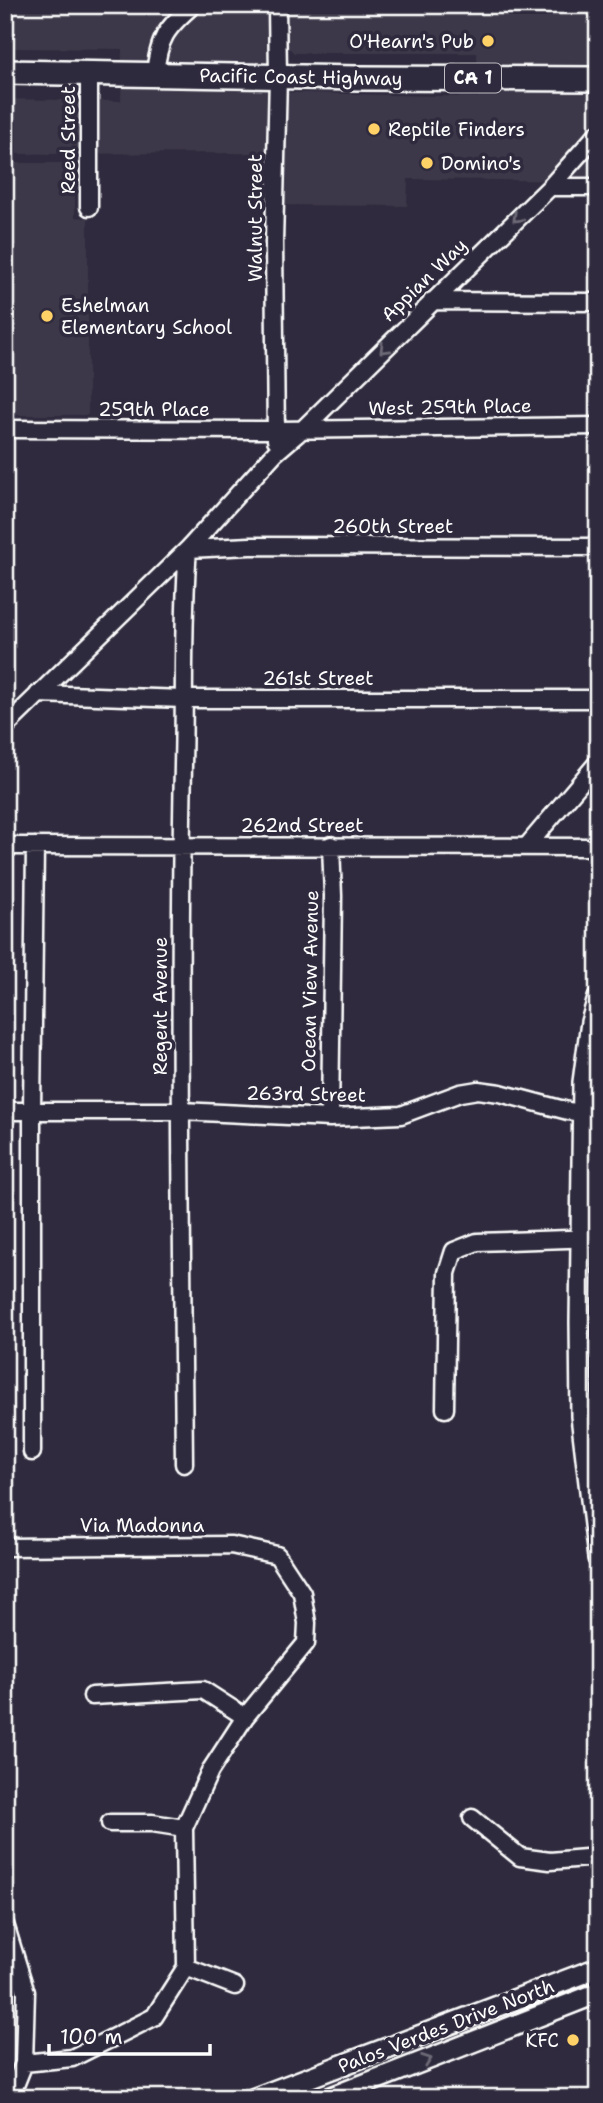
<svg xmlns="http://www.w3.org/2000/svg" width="603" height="2103" font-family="'Shantell Sans',sans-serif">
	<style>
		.built { fill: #3c3749 }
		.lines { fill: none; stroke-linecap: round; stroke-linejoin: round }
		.minor-casing { stroke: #fff; stroke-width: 21 }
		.major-casing { stroke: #fff; stroke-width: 24 }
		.highway-casing { stroke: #fff; stroke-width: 28 }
		.minor { stroke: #2f2a3d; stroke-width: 16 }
		.major { stroke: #2f2a3d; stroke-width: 19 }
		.highway { stroke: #2f2a3d; stroke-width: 23 }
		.oneway { stroke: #6d6a77 }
		.poi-dot { fill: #ffd166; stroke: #2f2a3d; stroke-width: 2.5 }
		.labels { text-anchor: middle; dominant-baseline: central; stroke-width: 7; stroke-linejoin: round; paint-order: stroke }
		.shield { fill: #2f2a3d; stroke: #c1bfc5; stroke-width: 2 }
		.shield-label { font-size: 18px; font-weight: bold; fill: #fff }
		.poi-label { font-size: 19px; fill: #fff; stroke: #2f2a3d; text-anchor: start }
		.street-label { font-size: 19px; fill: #fff; stroke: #2f2a3d }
	</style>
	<rect width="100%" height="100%" fill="#2f2a3d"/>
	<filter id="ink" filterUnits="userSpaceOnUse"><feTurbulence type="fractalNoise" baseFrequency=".0143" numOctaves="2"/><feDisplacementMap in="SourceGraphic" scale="14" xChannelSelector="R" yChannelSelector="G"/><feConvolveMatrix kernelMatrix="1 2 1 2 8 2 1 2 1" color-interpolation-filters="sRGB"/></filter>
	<g filter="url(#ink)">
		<path class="built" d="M5 5H270L271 92 478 97 477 53H294L288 47V5H598V181L408 179 407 206 267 205 264 153 5 154V99L121 101 122 49 5 48Z
			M5 163H75V217L88 218V415H5Z"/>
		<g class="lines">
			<g class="minor-casing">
				<path id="minor" d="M155 75C158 39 166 28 193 5
					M550 187H598
					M89 207V74
					M432 301 598 302
					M5 429 277 430 598 426
					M276 440 274 243 278 76 277 5
					M38 694 184 699H598
					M5 727 188 549 275 453 303 429 550 187 598 133
					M5 846 598 847
					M527 846 598 762
					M5 1111H181L330 1118 401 1115 460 1093 478 1090 500 1093 568 1111 598 1115
					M330 1118 333 896 331 845
					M445 1409 447 1273 454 1251 477 1242 598 1238
					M32 1452V1111L35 846
					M184 1464C182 1231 178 998 183 765 185 693 182 621 188 549L250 546 598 547
					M5 1547 231 1545 277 1555 302 1593 307 1623 306 1643 245 1717 210 1771 184 1828 186 1967 154 2017 72 2058 24 2063
					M92 1696 203 1690 245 1717
					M472 1818 520 1857 550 1861 598 1857
					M110 1823H152L184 1828
					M5 1924 26 1992 24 2063 10 2098
					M186 1967 235 1986"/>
			</g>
			<g class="major-casing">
				<path id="major" d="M598 998 591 1022 583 1082 580 1322 581 1416 598 1558
					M255 2098 598 1968
					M329 2098 598 1993"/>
			</g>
			<g class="highway-casing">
				<path id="highway" d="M5 72 359 78 598 79"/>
			</g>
			<use href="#minor" class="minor"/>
			<use href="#major" class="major"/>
			<use href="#highway" class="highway"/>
		</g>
		<defs><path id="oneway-chevron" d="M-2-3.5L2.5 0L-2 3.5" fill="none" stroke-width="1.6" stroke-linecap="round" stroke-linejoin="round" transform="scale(1.75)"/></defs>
		<g class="oneway">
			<use href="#oneway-chevron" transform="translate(517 218) rotate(136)"/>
			<use href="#oneway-chevron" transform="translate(384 349) rotate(135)"/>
			<use href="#oneway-chevron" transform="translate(427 2060) rotate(-20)"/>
		</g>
	</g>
	<g class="poi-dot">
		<circle cx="488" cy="41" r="7"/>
		<circle cx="374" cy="129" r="7"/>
		<circle cx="427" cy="163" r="7"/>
		<circle cx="47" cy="316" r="7"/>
		<circle cx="573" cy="2040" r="7"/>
	</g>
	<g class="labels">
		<rect class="shield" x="445" y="63.5" width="56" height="29" rx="5"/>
		<g class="shield-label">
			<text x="473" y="78">CA 1</text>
		</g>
		<g class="poi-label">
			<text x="474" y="41" text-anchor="end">O'Hearn's Pub</text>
			<text x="388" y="129">Reptile Finders</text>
			<text x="441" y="163">Domino's</text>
			<text x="61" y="305">Eshelman<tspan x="61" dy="22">Elementary School</tspan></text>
			<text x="559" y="2040" text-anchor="end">KFC</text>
		</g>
		<g class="street-label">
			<text transform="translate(301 77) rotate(1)">Pacific Coast Highway</text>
			<text transform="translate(68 140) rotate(-90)">Reed Street</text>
			<text transform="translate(255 218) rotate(-90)">Walnut Street</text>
			<text transform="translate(424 280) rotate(-44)">Appian Way</text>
			<text transform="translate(450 407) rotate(-1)">West 259th Place</text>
			<text x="154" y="409">259th Place</text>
			<text x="393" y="526">260th Street</text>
			<text x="318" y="678">261st Street</text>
			<text x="302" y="825">262nd Street</text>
			<text transform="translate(310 981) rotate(-89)">Ocean View Avenue</text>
			<text transform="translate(160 1006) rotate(-90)">Regent Avenue</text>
			<text transform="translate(306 1094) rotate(1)">263rd Street</text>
			<text x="142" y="1525">Via Madonna</text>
			<text transform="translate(446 2026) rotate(-21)">Palos Verdes Drive North</text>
		</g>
	</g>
	<rect width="603" height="2103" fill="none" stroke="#2f2a3d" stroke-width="28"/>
	<rect x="14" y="14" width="575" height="2075" fill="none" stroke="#fff" stroke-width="2.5" filter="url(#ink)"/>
	<path d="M49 2044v10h161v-10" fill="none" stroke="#ffffff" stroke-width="3.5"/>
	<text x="60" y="2044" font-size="21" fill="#ffffff" stroke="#2f2a3d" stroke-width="5" paint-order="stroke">100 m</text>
</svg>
